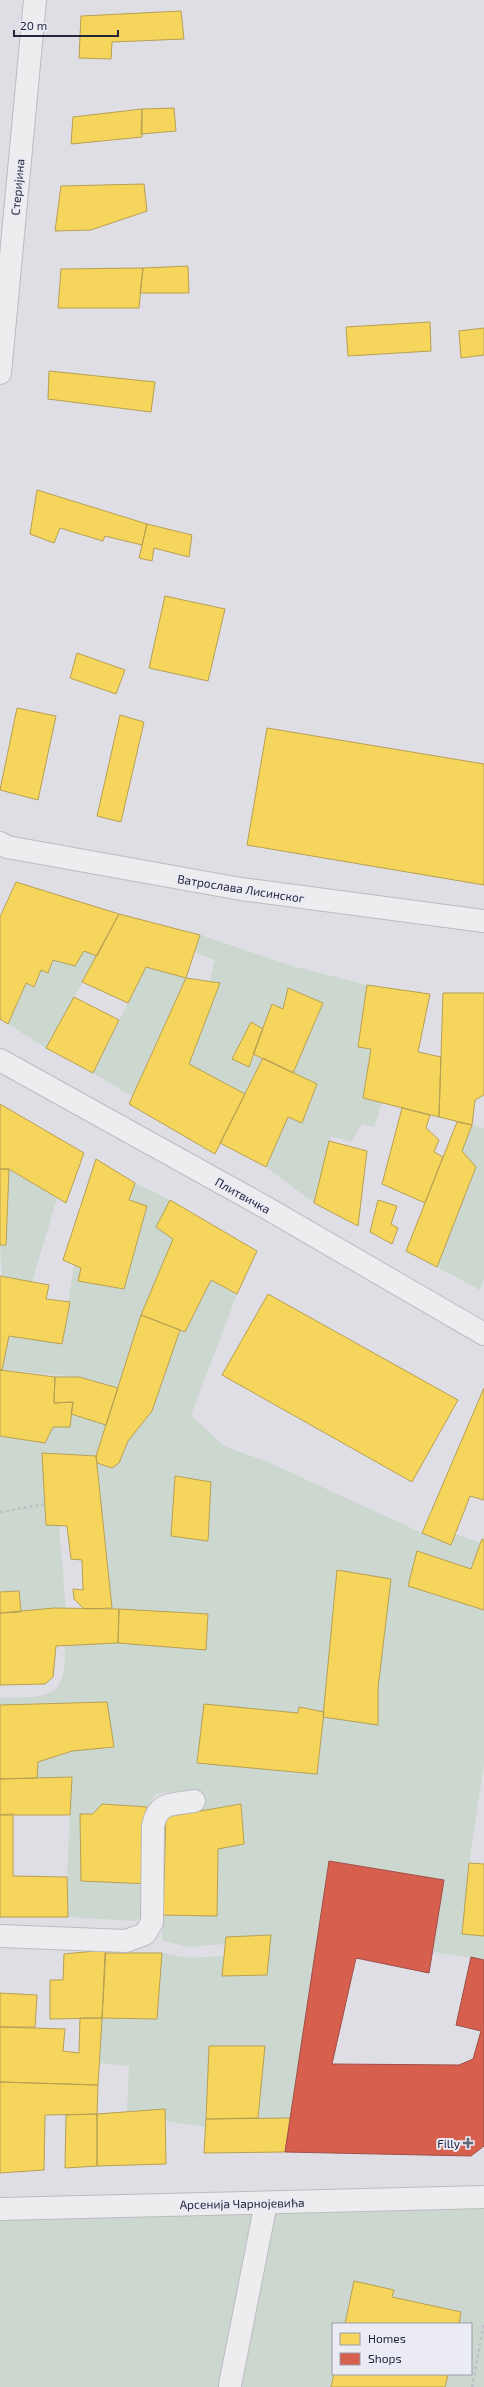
<svg xmlns="http://www.w3.org/2000/svg" width="484" height="2387" font-family="'Exo 2',sans-serif">
	<style>
		.green { fill: #cbd7cf; fill-rule: evenodd }
		.homes { fill: #f6d55c; stroke: #b7a053 }
		.shops { fill: #d6604d; stroke: #a14e48 }
		.lines { fill: none; stroke-linecap: round; stroke-linejoin: round }
		.minor-casing { stroke: #bbbbc1; stroke-width: 24 }
		.path { stroke: #bfbfc5; stroke-width: 2.5; stroke-dasharray: 3 3; stroke-linecap: butt }
		.minor { stroke: #ededf0; stroke-width: 22 }
		.poi-dot { fill: #656677; stroke: #eaebf4; stroke-width: 1.5 }
		.labels { text-anchor: middle; dominant-baseline: central; stroke-width: 4; stroke-linejoin: round; paint-order: stroke }
		.street-label { font-size: 12px; fill: #24253d; stroke: #eaebf4 }
		.poi-label { font-size: 12px; fill: #24253d; stroke: #eaebf4; text-anchor: end }
	</style>
	<rect width="100%" height="100%" fill="#dedee4"/>
	<path class="green" d="M200 935 292 966 367 985 358 1046 371 1049 363 1098 382 1103 374 1127 362 1124 351 1142 331 1136 314 1203 266 1167 288 1117 302 1122 317 1085 293 1073 323 1003 289 988 283 1009 272 1005 263 1029 251 1023 232 1058 249 1067 255 1055 263 1058 245 1094 189 1064 215 960 194 952Z
		M84 951 97 956 46 1048 8 1024 26 983 35 987 41 970 48 973 53 960 75 966Z
		M146 967 186 978 132 1096 93 1073Z
		M472 1125 484 1128V1278L480 1290 437 1267 476 1167 462 1151Z
		M9 1169 57 1198 32 1282 2 1276 0 1245H6Z
		M135 1183 170 1200 156 1227 173 1239 141 1315 118 1388 79 1377 2 1370 9 1336 62 1344 74 1265 81 1268 79 1281 124 1289 147 1207 129 1200Z
		M211 1280 237 1294 191 1415 224 1446 270 1463 422 1533 455 1534 481 1543 471 1569 417 1551 408 1586 484 1610V1764L469 1863 462 1934 484 1936V1960L433 1952 444 1880 329 1861 291 2118H258L264 2046H209L205 2127 165 2121V2109L127 2112 129 2066 100 2063 102 2018 157 2019 162 1953 187 1958 224 1956 223 1976 267 1975 271 1935 226 1937 225 1944 187 1947 162 1940 163 1915H217L218 1849 244 1844 241 1804 193 1812 195 1789 156 1794 147 1807 102 1804 93 1814H81V1881L149 1885 144 1915 135 1921 68 1917 67 1877 72 1777 37 1778 38 1762 72 1751 107 1702 0 1705V1698C49 1696 66 1702 65 1645L118 1643 206 1650 208 1614 112 1608 97 1463 112 1468 119 1463 128 1441 152 1411 180 1330 185 1332Z
		M71 1414 106 1425 96 1456 42 1454 46 1525 59 1526 66 1609 21 1612 19 1591 0 1592V1436L45 1443 53 1427H70Z
		M484 2207V2387H0V2217ZM333 2324H471V2374H333Z"/>
	<path class="homes" d="M181 11 184 39 112 42 111 59 79 58 81 16Z
		M174 108 176 131 141 134 142 109Z
		M142 109V137L71 144 73 117Z
		M144 184 147 211 91 230 55 231 61 186Z
		M188 266 189 293H140L143 268Z
		M143 268 139 308H58L61 269Z
		M430 322 431 351 348 356 346 327Z
		M484 328V355L461 358 459 331Z
		M49 371 155 382 151 412 48 399Z
		M37 490 147 524 142 545 105 536 103 541 60 528 54 543 30 534Z
		M147 524 192 535 189 557 154 548 152 561 139 558Z
		M165 596 225 609 208 681 149 668Z
		M77 653 125 670 116 694 70 678Z
		M17 708 56 716 38 800 0 790Z
		M120 715 144 722 121 822 97 816Z
		M267 728 484 764V885L247 845Z
		M16 882 119 914 97 956 84 951 75 966 53 960 48 973 41 970 34 987 26 983 8 1024 0 1019V917Z
		M119 914 200 935 186 978 146 967 128 1003 82 982Z
		M186 978 220 983 189 1064 245 1094 215 1154 129 1104Z
		M367 985 430 994 418 1052 441 1057 439 1117 363 1098 371 1049 358 1047Z
		M288 988 323 1003 293 1073 253 1054 272 1004 283 1009Z
		M443 993H484V1095L475 1100 472 1125 439 1117Z
		M74 997 119 1020 93 1073 46 1048Z
		M251 1022 263 1029 249 1067 232 1059Z
		M263 1058 317 1084 302 1123 288 1117 266 1167 220 1143Z
		M0 1104 84 1153 66 1203 9 1169H0Z
		M402 1108 430 1115 426 1128 439 1140 434 1152 443 1157 425 1203 382 1184Z
		M457 1122 472 1125 462 1151 476 1167 437 1267 406 1251Z
		M329 1141 367 1151 358 1226 314 1203Z
		M96 1159 135 1183 129 1200 147 1206 124 1289 78 1281 81 1268 63 1260Z
		M0 1169H9L6 1245H0Z
		M170 1200 257 1251 237 1294 211 1280 185 1332 141 1315 173 1239 156 1227Z
		M378 1200 397 1206 391 1224 398 1228 392 1244 370 1232Z
		M0 1276 49 1285 46 1299 70 1302 62 1344 9 1336 2 1370H0Z
		M268 1294 458 1400 412 1482 222 1375Z
		M141 1315 180 1330 152 1411 128 1441 119 1463 112 1468 97 1463 96 1456Z
		M0 1370 55 1377 54 1403 73 1402 70 1427H53L45 1443 0 1436Z
		M55 1377H79L118 1388 106 1425 71 1414 73 1402 54 1403Z
		M484 1388V1500L470 1496 451 1545 422 1533Z
		M42 1453 96 1456 112 1608 84 1609 74 1599 73 1589 83 1590 82 1560 71 1559 67 1526 46 1525Z
		M175 1476 211 1482 208 1541 171 1536Z
		M482 1539 484 1540V1610L408 1586 417 1551 471 1569Z
		M337 1570 391 1579 378 1688V1725L323 1717Z
		M19 1591 21 1612 0 1613V1592Z
		M54 1608 119 1609 118 1643 56 1646 53 1677 45 1684 0 1685V1613Z
		M119 1609 208 1614 206 1650 118 1643Z
		M107 1702 114 1747 72 1751 38 1762 37 1778 0 1779V1705Z
		M204 1704 298 1713 299 1707 324 1712 317 1774 197 1763Z
		M72 1777 70 1815H0V1779Z
		M102 1804 147 1807 149 1884 81 1881 80 1814H93Z
		M241 1804 244 1844 218 1849 217 1916 163 1915 166 1817Z
		M13 1814V1876L67 1877 68 1917H0V1815Z
		M469 1863 484 1864V1936L462 1934Z
		M271 1935 267 1975 222 1976 226 1937Z
		M106 1950 102 2018 50 2019V1980H63L64 1954Z
		M105 1953H162L157 2019 102 2018Z
		M0 1993 37 1995 35 2027H0Z
		M80 2018H102L98 2085 0 2082V2027L65 2029 63 2051 79 2053Z
		M209 2046H265L258 2118 206 2119Z
		M0 2082 98 2085 97 2114 45 2115 44 2170 0 2173Z
		M165 2109 166 2164 97 2166V2114Z
		M97 2114V2166L65 2168 66 2115Z
		M291 2118 285 2152 204 2153 206 2119Z
		M354 2281 394 2290 392 2297 461 2312 459 2324H345Z
		M334 2374H448L445 2387H331Z"/>
	<path class="shops" d="M329 1861 444 1880 429 1973 356 1958 332 2064 459 2065 473 2059 481 2031 456 2025 471 1957 484 1960V2146L471 2156 285 2152Z"/>
	<g class="lines">
		<g class="minor-casing">
			<path id="minor" d="M0 373 35 0
				M0 843 7 847 241 889 484 921
				M0 1060 265 1207 484 1334
				M0 1936 126 1941 145 1934 152 1922 153 1826C158 1801 172 1805 194 1801
				M0 2209 484 2197
				M230 2385 266 2203"/>
		</g>
		<path class="path" d="M0 1512 45 1504
			M472 2387 484 2323"/>
		<use href="#minor" class="minor"/>
	</g>
	<path class="poi-dot" d="M466 2137h4v4h4v4h-4v4h-4v-4h-4v-4h4z"/>
	<g class="labels">
		<g class="street-label">
			<text transform="translate(17 187) rotate(-85)">Стеријина</text>
			<text transform="translate(241 888) rotate(9)">Ватрослава Лисинског</text>
			<text transform="translate(243 1195) rotate(29)">Плитвичка</text>
			<text transform="translate(242 2203) rotate(-1)">Арсенија Чарнојевића</text>
		</g>
		<g class="poi-label">
			<text x="460" y="2143">Filly</text>
		</g>
	</g>
	<rect x="332" y="2323" width="140" height="52" fill="#eaebf4" stroke="#9b9cab"/>
	<rect x="340" y="2333" width="20" height="12" fill="#f6d55c" stroke="#9b9cab"/>
	<text x="368" y="2343" font-size="12" fill="#24253d">Homes</text>
	<rect x="340" y="2353" width="20" height="12" fill="#d6604d" stroke="#9b9cab"/>
	<text x="368" y="2363" font-size="12" fill="#24253d">Shops</text>
	<path d="M14 30v6h104v-6" fill="none" stroke="#24253d" stroke-width="2"/>
	<text x="20" y="30" font-size="12" fill="#24253d" stroke="#eaebf4" stroke-width="3" paint-order="stroke">20 m</text>
</svg>
